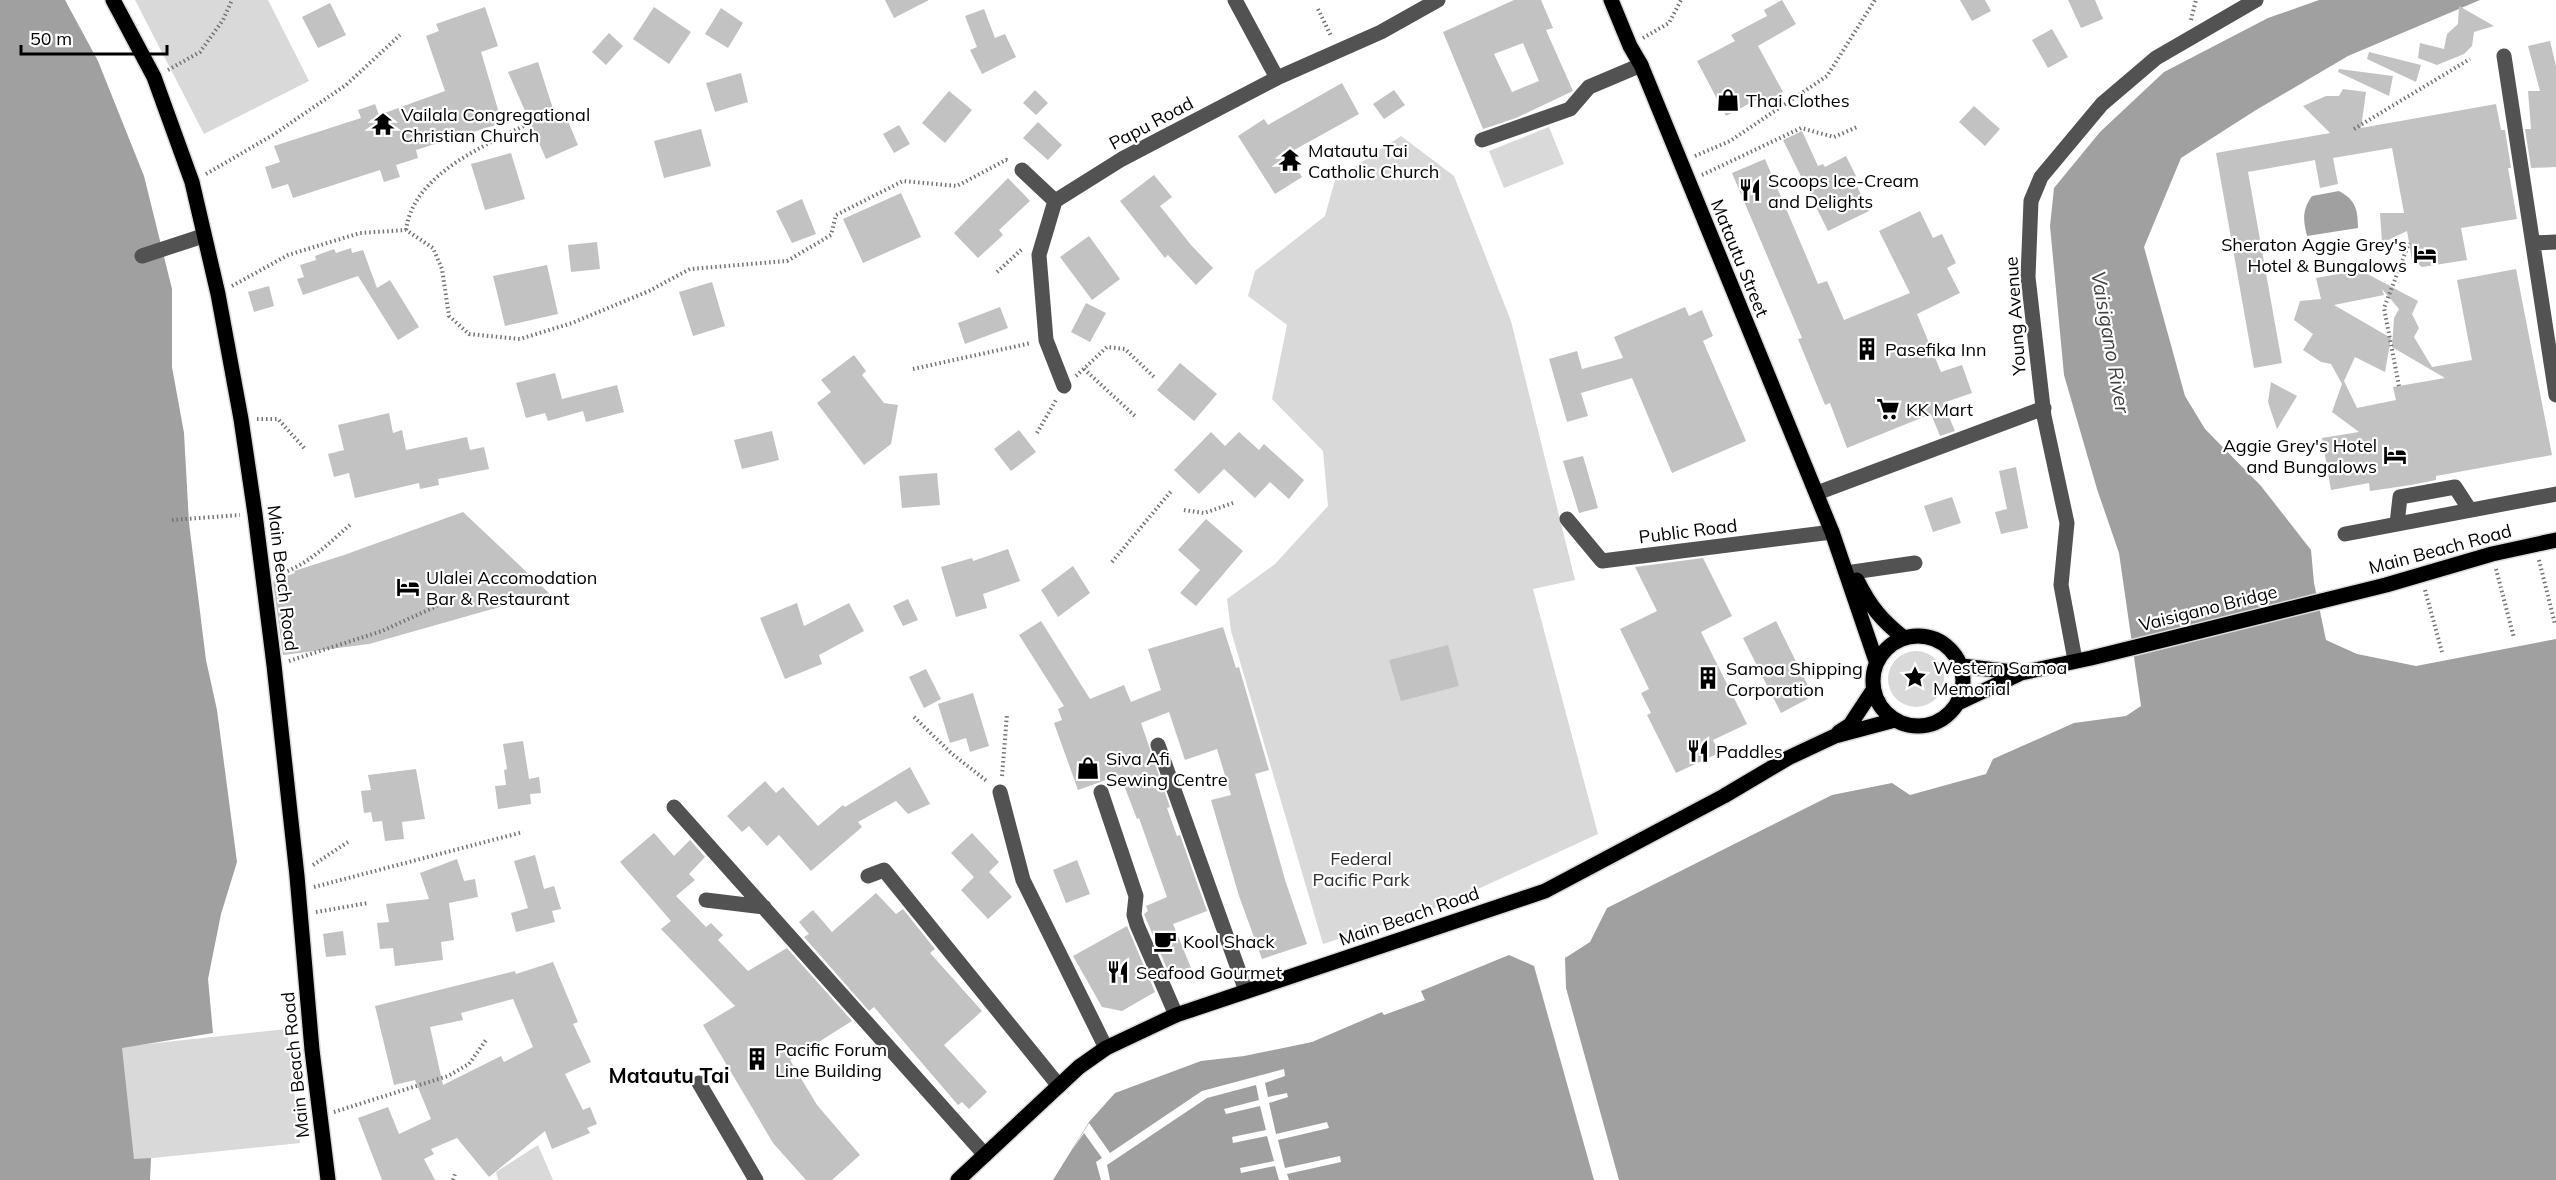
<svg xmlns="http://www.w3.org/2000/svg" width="2556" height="1180" font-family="Mulish,sans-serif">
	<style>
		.green { fill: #d9d9d9 }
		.water { fill: #a0a0a0 }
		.pier { fill: #fff }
		.building { fill: #c2c2c2; fill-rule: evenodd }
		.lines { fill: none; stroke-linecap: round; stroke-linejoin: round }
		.major-casing { stroke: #dbdbdb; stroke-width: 18 }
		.path { stroke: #747474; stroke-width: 4; stroke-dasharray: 1.5 3; stroke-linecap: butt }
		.minor { stroke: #525252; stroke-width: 15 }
		.major { stroke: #000; stroke-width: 15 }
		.labels { text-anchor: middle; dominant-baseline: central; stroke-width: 4.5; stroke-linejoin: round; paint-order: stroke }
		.poi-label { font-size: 18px; fill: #000; stroke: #fff; text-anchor: start }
		.street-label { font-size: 18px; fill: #000; stroke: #fff }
		.park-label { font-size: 18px; fill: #303030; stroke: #fff }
		.water-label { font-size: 20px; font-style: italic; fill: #414141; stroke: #fff }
		.quarter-label { font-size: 21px; font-weight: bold; fill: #000; stroke: #fff }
	</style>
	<rect width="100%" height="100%" fill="#fff"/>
	<path class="green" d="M135 0H268L309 81 204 134Z
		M1549 127 1564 164 1504 188 1489 151Z
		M1401 136 1454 176 1511 321 1575 580 1533 589 1598 834 1441 906 1323 944 1231 631 1227 599 1275 564 1328 506 1323 451 1272 399 1287 325 1248 296 1255 271 1325 216 1335 180Z
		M1888 679a28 28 0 1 1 56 0a28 28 0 1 1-56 0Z
		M287 1029 300 1143 133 1160 120 1047Z
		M538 1145 553 1180H498L496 1172Z"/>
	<path class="water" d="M0 0H65L98 61 144 176 172 289V367L184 433 189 523 206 660 217 710 237 862 221 914 208 979 213 1033 122 1048 134 1159 151 1158 150 1180H0Z
		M2319 0H2480L2348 56 2256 110 2181 158 2144 247 2185 396 2205 429 2261 486 2311 550 2314 583 2326 640 2357 654 2416 666 2556 639V1180H1619L1566 988 1565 958 1590 942 1607 908 1832 795 1892 783 1910 795 1986 774 1993 759 2074 723 2126 716 2141 706 2119 553 2097 489 2064 375 2050 226 2054 188 2100 132 2164 72 2268 18Z
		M2339 191C2356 200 2358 210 2358 228L2307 236C2303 220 2302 210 2312 196Z
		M1509 955 1534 966 1594 1180H1053L1089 1122 1115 1093 1201 1061 1244 1056 1312 1042 1382 1012 1384 1015 1425 1000 1421 991Z"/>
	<path class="pier" d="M1284 1069 1285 1076 1265 1083 1268 1097 1287 1093 1288 1097 1269 1103 1276 1134 1327 1122 1329 1128 1278 1140 1285 1168 1340 1156 1341 1162 1287 1174 1289 1180H1279L1275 1166 1241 1173 1240 1168 1274 1161 1267 1136 1233 1143 1232 1137 1266 1130 1260 1106 1226 1114 1224 1109 1259 1100 1256 1085 1207 1098 1107 1165 1110 1180H1101L1096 1162 1102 1158 1084 1133 1072 1150 1089 1123 1110 1153 1202 1091Z"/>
	<path class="building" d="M885 0H929L894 18Z
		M1514 0H1541L1553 28 1546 30 1573 91 1516 118 1483 129 1443 32ZM1523 43 1539 81 1512 92 1494 54Z
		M1782 0 1796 24 1758 46 1783 92 1763 103 1760 98 1726 116 1697 61 1735 41 1731 35 1767 16 1764 10Z
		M1960 0H1985L1991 11 1972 21Z
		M2068 0H2095L2103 19 2081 28Z
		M330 3 346 35 318 48 302 17Z
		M2459 6 2494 26 2474 32 2472 46 2464 54 2437 65 2418 58 2420 43 2444 49 2447 34 2458 24Z
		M485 7 498 46 481 52 502 123 416 150 418 158 396 165 400 177 384 182 380 170 293 198 288 184 272 189 265 167 280 162 274 146 361 118 358 110 375 104 379 115 445 91 426 36 439 31 436 24Z
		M654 7 691 32 669 64 633 39Z
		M721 8 743 23 728 48 705 34Z
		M984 9 995 38 1005 34 1016 57 982 74 970 50 977 47 965 16Z
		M2052 29 2068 57 2048 68 2032 40Z
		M609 33 623 46 606 65 592 52Z
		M2550 41 2556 66V167L2531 168 2525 129H2531L2528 91H2540L2528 46Z
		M2369 52 2421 65 2416 82 2367 59Z
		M538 62 556 118 565 114 578 145 546 159 508 72Z
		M2339 69 2393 76 2389 96 2338 72Z
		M741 73 748 102 715 112 706 83Z
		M1342 83 1359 114 1287 154 1302 177 1275 194 1238 136 1264 119 1268 125Z
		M2343 89 2366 92 2361 128 2496 104 2501 130H2505L2511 168H2508L2517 219 2461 228 2467 260 2422 267 2412 260 2407 231 2382 243 2380 213H2404L2392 148 2333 158 2338 184 2320 188 2315 160 2248 172 2282 363 2254 368 2216 153 2330 133 2303 106 2326 96H2339Z
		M1035 90 1048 103 1036 115 1023 103Z
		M1394 90 1405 105 1384 119 1373 104Z
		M949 91 972 110 945 143 922 123Z
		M1974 106 2000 129 1985 146 1959 122Z
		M1038 122 1062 145 1048 160 1023 138Z
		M899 125 910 144 894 153 883 134Z
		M701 129 711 166 664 178 654 141Z
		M1802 131 1818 166 1823 164 1825 167 1846 156 1856 176 1853 178 1869 211 1828 231 1783 140Z
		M511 153 525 199 485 210 471 164Z
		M1765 159 1818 284 1827 281 1844 320 1910 293 1879 231 1920 211 1933 238 1942 234 1956 263 1947 268 1960 293 1917 314 1941 372 1962 365 1972 393 1943 403 1955 431 1940 436 1931 414 1847 448 1830 403 1825 405 1798 339 1802 338 1732 173Z
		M1154 175 1172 197 1160 206 1191 245 1213 268 1196 285 1168 255 1165 258 1120 201Z
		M1008 178 1030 201 999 230 1003 235 978 258 954 233Z
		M901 193 921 237 863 263 843 219Z
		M802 199 816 234 792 243 776 211Z
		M1089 236 1120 279 1092 300 1060 257Z
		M597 242 600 269 571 272 568 245Z
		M351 248 352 253 363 250 377 288 390 280 419 327 398 340 358 276 303 295 297 279 304 277 300 265 316 260 315 256 334 249 336 253Z
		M547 265 558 314 505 326 493 276Z
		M2516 269 2552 455 2436 476V480L2411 485 2370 491 2369 483 2331 490 2322 438 2359 432 2332 412 2342 384 2331 364 2321 362 2303 350 2313 334 2294 320 2300 301 2321 299 2316 278 2360 270 2418 301 2412 314 2419 328 2414 337 2432 367 2472 360 2457 280ZM2382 289 2399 309 2394 318 2392 347 2445 378 2393 387 2396 400 2357 408 2344 381 2355 357 2385 372 2391 338 2334 305 2384 295Z
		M712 282 725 326 693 336 679 292Z
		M269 286 274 306 254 312 248 292Z
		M1086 303 1106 313 1090 342 1071 332Z
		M1000 307 1008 328 965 344 958 323Z
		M1685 307 1689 316 1702 310 1713 336 1703 341 1746 441 1672 473 1632 378 1581 393 1588 416 1567 422 1549 359 1577 351 1582 369 1623 358 1614 337Z
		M854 355 866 371 862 375 884 403 898 405 891 444 864 465 817 403 831 392 821 380Z
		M1180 363 1217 394 1194 421 1157 390Z
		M555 373 562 399 617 385 624 412 586 422 583 411 548 421 545 413 526 418 516 383Z
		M2271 382 2297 396 2277 429 2268 402Z
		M389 413 393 433 402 430 406 450 467 437 470 450 484 447 489 469 438 479 439 485 420 489 419 483 355 498 349 473 334 477 328 454 344 450 338 425Z
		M1019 430 1036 452 1011 471 994 449Z
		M772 431 779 460 742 469 734 440Z
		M1211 432 1225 446 1239 432 1259 450 1264 444 1304 480 1289 499 1270 482 1255 498 1224 469 1199 494 1174 470Z
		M1583 456 1598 508 1579 513 1563 461Z
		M2016 467 2028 528 2001 534 1995 512 2007 509 1999 471Z
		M937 473 940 505 902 508 899 476Z
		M1952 497 1961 523 1933 532 1924 506Z
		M463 512 549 593 369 644 283 655 273 581 295 573 294 571 344 555Z
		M1206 519 1243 551 1196 606 1180 593 1200 570 1178 550Z
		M1008 549 1020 581 983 594 987 608 956 617 941 567 972 558 973 561Z
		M1703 558 1732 616 1701 632 1747 724 1713 740 1719 753 1676 773 1647 715 1651 713 1641 693 1649 689 1620 629 1657 611 1635 567Z
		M1073 566 1090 593 1058 617 1041 590Z
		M908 599 918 620 903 626 893 606Z
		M797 603 804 626 849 603 864 631 819 655 822 664 785 679 760 618Z
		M1041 621 1090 699 1124 685 1131 702 1161 690 1148 649 1223 627 1236 668 1239 667 1269 770 1255 774 1286 883 1307 944 1262 959 1239 896 1211 800 1231 795 1217 749 1185 760 1169 712 1141 723 1170 807 1167 808 1177 836 1180 835 1207 911 1173 924 1191 968 1170 976 1144 914 1148 911 1146 906 1167 897 1139 818 1137 819 1120 775 1078 790 1054 723 1062 720 1058 709 1064 706 1019 635Z
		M1776 621 1813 696 1781 713 1743 638Z
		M1448 645 1459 686 1401 701 1389 660Z
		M926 669 941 699 924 708 909 677Z
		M973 693 989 746 970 752 966 738 950 743 938 704Z
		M523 741 529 779 539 777 541 793 530 794 531 804 498 809 495 786 506 785 504 770 507 769 503 744Z
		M910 767 930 804 908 814 896 801 858 822 862 827 811 871 779 835 767 846 749 826 742 832 727 816 765 781 776 793 783 787 818 826 843 805 845 807Z
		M416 769 425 819 402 822 404 839 385 841 382 821 373 822 371 812 364 813 361 791 371 790 368 775Z
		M654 833 674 856 690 840 705 857 689 874 695 880 676 896 706 927 711 923 723 935 718 940 748 971 787 948 852 1021 790 1060 817 1105 860 1155 832 1180H806L773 1143 703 1025 735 1006 661 929 671 921 620 862Z
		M972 833 999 862 989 872 1012 897 988 919 961 890 974 877 951 853Z
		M535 855 544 889 554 886 561 909 552 911 555 922 516 932 511 913 528 908 514 861Z
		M457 859 464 881 475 879 478 897 449 903 454 940 441 942 443 960 395 966 393 948 380 949 377 923 389 922 386 904 429 899 420 873Z
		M1077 860 1090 894 1066 903 1053 870Z
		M876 893 896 914 903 909 935 949 930 953 982 1011 944 1045 987 1092 969 1109 962 1102 958 1105 874 1007 869 1011 804 937 809 934 799 922 813 910 832 932Z
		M1127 926 1155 992 1122 1011 1102 1007 1073 956Z
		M343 931 346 955 326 957 323 934Z
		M553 962 578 1022 573 1024 591 1062 565 1074 583 1110 590 1107 597 1124 587 1128 590 1133 552 1149 545 1131 489 1177 457 1138 431 1149 434 1154 424 1159 435 1180H382L358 1118 388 1107 399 1134 431 1119 415 1080 394 1085 375 1006 515 971 516 974ZM513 999 533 1047 504 1062 501 1056 443 1085 430 1027 463 1020 461 1013Z"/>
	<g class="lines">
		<g class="major-casing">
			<path id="major" d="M113 0 154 77 192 182 218 294 241 419 255 514 274 665 297 876 312 1050 328 1180
				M1611 0 1630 46 1641 65 1832 532 1876 661
				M1857 580C1870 606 1881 620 1904 638
				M1873 681a45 45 0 1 1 90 0a45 45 0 1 1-90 0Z
				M1962 666 2021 673
				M1958 703 2021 673 2091 658 2386 585 2492 554 2556 540
				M1839 732 1850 725 1873 690
				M958 1180 1079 1067 1106 1048 1176 1015 1545 891 1724 796 1788 758 1835 736 1895 720"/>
		</g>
		<path class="path" d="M1318 9 1331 36
			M2191 20 2196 0
			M1643 38 1669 23 1681 0
			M168 70 200 52 223 20 232 0
			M2354 129 2470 59
			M1695 156 1730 141 1827 76 1875 0
			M206 174 273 135 346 85 400 35
			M1702 175 1801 128 1834 137 1857 127
			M406 230C414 170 493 143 541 117
			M997 272 1022 249
			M232 286 288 255 360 233 406 230 433 248 442 269 449 316 469 334 520 339 572 323 649 291 690 269 787 261 831 235 836 215 903 181 957 186 1006 160 1009 161
			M913 369 1031 343
			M1084 369 1136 417
			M1076 376 1107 347 1125 349 1154 377
			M2399 386 2384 308 2409 243
			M257 419H278L305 449
			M1037 433 1056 400
			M1184 510 1204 513 1233 503
			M172 520 240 515
			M2539 560 2555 624
			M1112 562 1172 490
			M2496 569 2514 638
			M279 574C307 566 329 543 351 524
			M2425 590 2442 652
			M289 661 382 631 437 606
			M914 717 951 753 988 782
			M1002 776 1007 714
			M313 865 348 842
			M314 887 523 832
			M316 912 368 903
			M334 1112 448 1076 469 1064 486 1040
			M453 1180 455 1174"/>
		<path class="minor" d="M1235 0 1277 78
			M2504 56 2556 395
			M1482 140 1570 109 1589 87 1641 65
			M1022 170 1055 201
			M2533 243 2556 242
			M142 256 203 236
			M1064 386 1046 340 1039 255 1055 201 1122 159 1277 78 1381 32 1438 0
			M1817 493 2044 408
			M1567 519 1602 561 1832 532
			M2397 524 2400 497 2455 487 2470 510
			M2345 534 2556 494
			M1853 572 1915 563
			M2075 660 2061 585 2067 523 2044 416 2028 277 2031 201 2041 177 2102 104 2156 58 2256 0
			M1158 745 1246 991
			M1000 792 1023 880 1106 1048
			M1101 792 1136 896 1134 915 1137 925 1176 1015
			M674 807 985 1155
			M868 876 884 870 1059 1086
			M706 900 764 907
			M699 1083 756 1180"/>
		<use href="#major" class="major"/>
	</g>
	<defs>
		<g id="shop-bare" transform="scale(1.8)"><path d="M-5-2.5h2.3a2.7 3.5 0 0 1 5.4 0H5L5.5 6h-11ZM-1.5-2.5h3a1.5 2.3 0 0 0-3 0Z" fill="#000" stroke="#fff" stroke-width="2.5" paint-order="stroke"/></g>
		<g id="temple-bare" transform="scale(1.8)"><path d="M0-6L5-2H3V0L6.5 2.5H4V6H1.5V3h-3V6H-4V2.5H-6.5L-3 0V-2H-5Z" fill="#000" stroke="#fff" stroke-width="2.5" paint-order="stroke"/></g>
		<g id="restaurant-bare" transform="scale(1.8)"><path d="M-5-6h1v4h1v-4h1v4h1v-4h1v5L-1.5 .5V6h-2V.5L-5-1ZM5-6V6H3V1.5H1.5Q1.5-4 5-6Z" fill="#000" stroke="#fff" stroke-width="2.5" paint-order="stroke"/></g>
		<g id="hotel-bare" transform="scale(1.8)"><path d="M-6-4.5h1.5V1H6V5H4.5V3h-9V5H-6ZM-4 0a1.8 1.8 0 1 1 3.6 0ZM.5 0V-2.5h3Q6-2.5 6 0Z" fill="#000" stroke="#fff" stroke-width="2.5" paint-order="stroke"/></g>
		<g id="building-bare" transform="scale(1.8)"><path d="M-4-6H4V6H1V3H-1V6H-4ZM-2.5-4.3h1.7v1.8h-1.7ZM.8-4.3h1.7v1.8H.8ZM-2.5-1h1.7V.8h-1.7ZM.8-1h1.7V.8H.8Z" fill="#000" stroke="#fff" stroke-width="2.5" paint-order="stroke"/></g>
		<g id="supermarket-bare" transform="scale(1.8)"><path d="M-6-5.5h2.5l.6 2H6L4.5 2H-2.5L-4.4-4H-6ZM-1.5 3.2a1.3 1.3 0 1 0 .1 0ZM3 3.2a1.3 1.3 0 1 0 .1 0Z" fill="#000" stroke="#fff" stroke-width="2.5" paint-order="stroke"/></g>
		<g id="sight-bare" transform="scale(1.8)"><path d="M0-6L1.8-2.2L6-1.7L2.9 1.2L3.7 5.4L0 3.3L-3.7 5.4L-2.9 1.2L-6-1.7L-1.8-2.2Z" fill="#000" stroke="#fff" stroke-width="2.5" paint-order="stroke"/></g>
		<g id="cafe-bare" transform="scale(1.8)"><path d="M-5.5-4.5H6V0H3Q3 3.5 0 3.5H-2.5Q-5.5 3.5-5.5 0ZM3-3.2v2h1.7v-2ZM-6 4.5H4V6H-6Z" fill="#000" stroke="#fff" stroke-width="2.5" paint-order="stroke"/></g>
	</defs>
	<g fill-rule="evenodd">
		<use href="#shop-bare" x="1728" y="100"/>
		<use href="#temple-bare" x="383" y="124"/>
		<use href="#temple-bare" x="1290" y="160"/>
		<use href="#restaurant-bare" x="1750" y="190"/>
		<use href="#hotel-bare" x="2425" y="254"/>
		<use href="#building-bare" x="1867" y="349"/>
		<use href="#supermarket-bare" x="1888" y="409"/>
		<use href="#hotel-bare" x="2395" y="455"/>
		<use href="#hotel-bare" x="408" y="587"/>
		<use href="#sight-bare" x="1915" y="677"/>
		<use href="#building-bare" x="1708" y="678"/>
		<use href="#restaurant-bare" x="1698" y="751"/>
		<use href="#shop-bare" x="1088" y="768"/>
		<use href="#cafe-bare" x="1165" y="941"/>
		<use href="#restaurant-bare" x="1118" y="972"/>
		<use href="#building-bare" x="757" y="1059"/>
	</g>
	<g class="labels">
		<g class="poi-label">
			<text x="1746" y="100">Thai Clothes</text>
			<text x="401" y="114">Vailala Congregational<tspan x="401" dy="21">Christian Church</tspan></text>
			<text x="1308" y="150">Matautu Tai<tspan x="1308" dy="21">Catholic Church</tspan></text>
			<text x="1768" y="180">Scoops Ice-Cream<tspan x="1768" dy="21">and Delights</tspan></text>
			<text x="2407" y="244" text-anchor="end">Sheraton Aggie Grey's<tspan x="2407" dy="21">Hotel &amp; Bungalows</tspan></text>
			<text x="1885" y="349">Pasefika Inn</text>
			<text x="1906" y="409">KK Mart</text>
			<text x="2377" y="445" text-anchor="end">Aggie Grey's Hotel<tspan x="2377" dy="21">and Bungalows</tspan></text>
			<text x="426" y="577">Ulalei Accomodation<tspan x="426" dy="21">Bar &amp; Restaurant</tspan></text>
			<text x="1933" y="667">Western Samoa<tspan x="1933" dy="21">Memorial</tspan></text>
			<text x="1726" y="668">Samoa Shipping<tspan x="1726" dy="21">Corporation</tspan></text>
			<text x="1716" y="751">Paddles</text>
			<text x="1106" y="758">Siva Afi<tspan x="1106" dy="21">Sewing Centre</tspan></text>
			<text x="1183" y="941">Kool Shack</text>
			<text x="1136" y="972">Seafood Gourmet</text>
			<text x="775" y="1049">Pacific Forum<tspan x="775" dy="21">Line Building</tspan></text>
		</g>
		<g class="street-label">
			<text transform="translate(1151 123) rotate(-28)">Papu Road</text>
			<text transform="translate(1740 258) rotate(68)">Matautu Street</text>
			<text transform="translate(2015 316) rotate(-94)">Young Avenue</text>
			<text transform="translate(1688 531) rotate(-7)">Public Road</text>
			<text transform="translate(2440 549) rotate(-15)">Main Beach Road</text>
			<text transform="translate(283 578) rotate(83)">Main Beach Road</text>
			<text transform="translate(2208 608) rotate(-14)">Vaisigano Bridge</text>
			<text transform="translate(1409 916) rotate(-19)">Main Beach Road</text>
			<text transform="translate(295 1065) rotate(-96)">Main Beach Road</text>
		</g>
		<g class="park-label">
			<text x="1361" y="858">Federal<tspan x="1361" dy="21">Pacific Park</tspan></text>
		</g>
		<g class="water-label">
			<text transform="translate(2111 342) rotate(80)">Vaisigano River</text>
		</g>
		<g class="quarter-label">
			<text x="669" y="1075">Matautu Tai</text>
		</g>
	</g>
	<path d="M21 45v9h146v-9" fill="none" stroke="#000000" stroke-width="3"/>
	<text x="30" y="45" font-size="18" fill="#000000" stroke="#ffffff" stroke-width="4.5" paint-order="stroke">50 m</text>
</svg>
